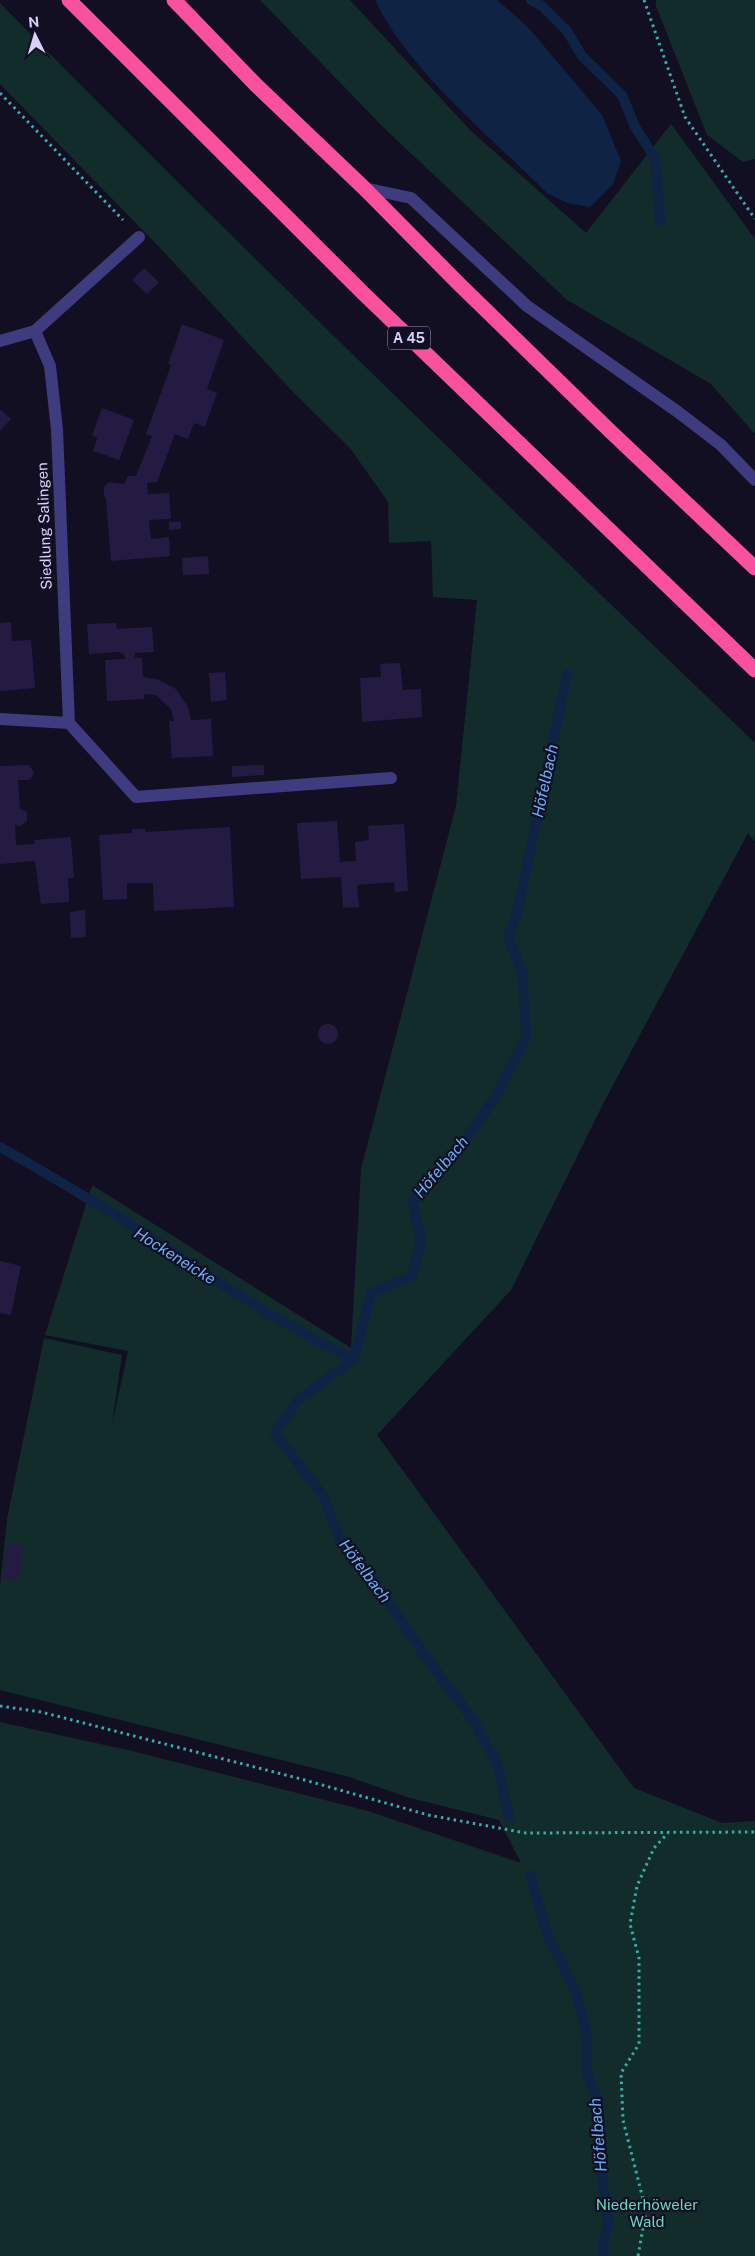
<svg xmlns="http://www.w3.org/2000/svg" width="755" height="2256" font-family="'Public Sans',sans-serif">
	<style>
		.green { fill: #122c2b }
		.water { fill: #0f2345 }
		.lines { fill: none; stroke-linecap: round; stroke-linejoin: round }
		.stream { stroke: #0f2345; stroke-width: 10 }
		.building { fill: #241b42 }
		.path { stroke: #33b0ab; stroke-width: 3; stroke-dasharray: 2.5 4; stroke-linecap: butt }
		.lane { stroke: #3f3b7f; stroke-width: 12 }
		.street { stroke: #3f3b7f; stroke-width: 12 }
		.highway { stroke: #f9519e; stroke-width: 15 }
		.labels { text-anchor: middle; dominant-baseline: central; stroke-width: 4.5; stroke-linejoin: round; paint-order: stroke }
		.shield { fill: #120f22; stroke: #9c97bb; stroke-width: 1 }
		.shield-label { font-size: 14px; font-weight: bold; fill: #d7d1fd }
		.street-label { font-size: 15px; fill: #d7d1fd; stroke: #120f22 }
		.park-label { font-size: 15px; fill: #60dbbf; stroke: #120f22 }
		.water-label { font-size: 16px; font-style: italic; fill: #63b1f9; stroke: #120f22 }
	</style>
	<rect width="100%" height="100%" fill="#120f22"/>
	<path class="green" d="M260 0H350L470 130 586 233 671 124 755 239V434L711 384 567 300 385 129Z
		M656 0H755V159L743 162 707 135 656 6Z
		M0 3C247 255 501 499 755 743V842L748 833 603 1104 511 1290 377 1435 634 1788 722 1823 755 1821V2256H0V1722L132 1751 368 1811 521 1863 499 1820 410 1798 346 1776 0 1690V1587L7 1519 44 1338 122 1355 112 1425 128 1351 45 1335 92 1185 351 1348 361 1169 456 806 477 600 433 597 431 541 389 543 388 502 350 448 293 392 163 251 0 84Z"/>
	<path class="water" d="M375 0H497L527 26 602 115 621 161 613 184 590 207 567 203 547 193C493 139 407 69 375 0Z"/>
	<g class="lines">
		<path class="stream" d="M531 0 542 6 567 31 582 56 622 95 635 127 655 158 660 221
			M0 1147C53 1177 105 1208 156 1241 220 1283 284 1327 354 1359
			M509 1817 498 1766 474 1721 425 1656 377 1585 339 1538 324 1497 275 1433 298 1400 354 1359 371 1293 412 1276 421 1242 412 1201 453 1157 494 1099 526 1038 522 971 508 938 518 909 567 674
			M530 1875 548 1936 576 1992 586 2032 587 2074 598 2099 602 2177 608 2221 603 2245 604 2256"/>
	</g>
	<path class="building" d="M144 268 159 282 147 294 132 280Z
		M182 324 224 340 207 389 217 393 205 427 194 423 188 439 175 434 157 482 147 483 148 494 169 493 171 519 149 520 151 539 169 537 170 556 111 561 106 498 104 496V487L109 482 124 484 128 476H136L152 436 146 434 171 365 168 364Z
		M102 408 134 420 119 460 93 451 97 438 92 435Z
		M1 410 11 419 0 431V411Z
		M169 522H181V529L169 530Z
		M208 556 209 574 183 575 182 558Z
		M11 622 12 641 31 640 35 688 0 691V623Z
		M116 623 117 629 152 627 154 652 135 653V658H142L143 677 157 679 176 689 188 707 191 720 211 719 213 756 172 758 169 721H174L171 709 156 695 144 694V699L107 701 105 660 125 659 124 654 118 652 89 654 87 624Z
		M400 663 403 690 421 689 422 717 362 722 360 678 381 677 380 664Z
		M225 672 227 700 211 702 209 673Z
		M29 765 34 772 32 777 30 780H18L20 809 27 812V821L20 826 15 825 16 845 35 844 34 840 71 837 74 878H68L69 902 41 904 35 861 0 864V766Z
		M264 765V775L232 777V766Z
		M337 821 340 862 356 861 355 842 369 840 368 826 404 824 408 891 395 892 394 882 357 885 359 907 343 908 341 877 301 879 297 823Z
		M230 827 234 907 154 911 153 883H127V899L103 900 99 835 132 833V829H145V832Z
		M85 910 86 937 71 938 70 912Z
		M318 1034a10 10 0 1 1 20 0a10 10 0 1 1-20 0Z
		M0 1261 21 1266 11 1315 0 1313Z
		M8 1543 24 1546 18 1580 2 1578Z"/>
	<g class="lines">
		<path class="path" d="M644 0 685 117 755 219
			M0 93 123 220
			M0 1706 41 1712 301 1779 428 1815 526 1833 755 1832
			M638 2256 646 2211 623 2120 621 2073 639 2044V1958L630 1924 637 1886 654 1848 668 1833"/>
		<path class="lane" d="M364 188 411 198 527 306 678 412 721 445 755 480"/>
		<path class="street" d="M35 331 50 366 57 430 69 723 136 797 391 778
			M0 341 35 331 139 237
			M0 719 69 723"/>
		<path class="highway" d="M69 0 363 293 755 670
			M174 0 256 85 364 188 458 283 610 431 755 568"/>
	</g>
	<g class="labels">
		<rect class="shield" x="388" y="326.5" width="42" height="23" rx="4"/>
		<g class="shield-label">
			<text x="409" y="338">A 45</text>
		</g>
		<g class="street-label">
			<text transform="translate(44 526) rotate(-92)">Siedlung Salingen</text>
		</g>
		<g class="park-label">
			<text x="647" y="2204">Niederhöweler<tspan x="647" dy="17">Wald</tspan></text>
		</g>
		<g class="water-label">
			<text transform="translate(545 781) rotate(-78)">Höfelbach</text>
			<text transform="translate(441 1167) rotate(-50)">Höfelbach</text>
			<text transform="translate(175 1256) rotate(32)">Hockeneicke</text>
			<text transform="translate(365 1571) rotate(53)">Höfelbach</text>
			<text transform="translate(598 2135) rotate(-95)">Höfelbach</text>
		</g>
	</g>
	<g transform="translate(35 35) rotate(355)" stroke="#120f22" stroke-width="4" paint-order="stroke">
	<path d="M0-4L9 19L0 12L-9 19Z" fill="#d7d1fd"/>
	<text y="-8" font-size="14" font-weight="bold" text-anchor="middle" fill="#d7d1fd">N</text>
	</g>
</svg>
